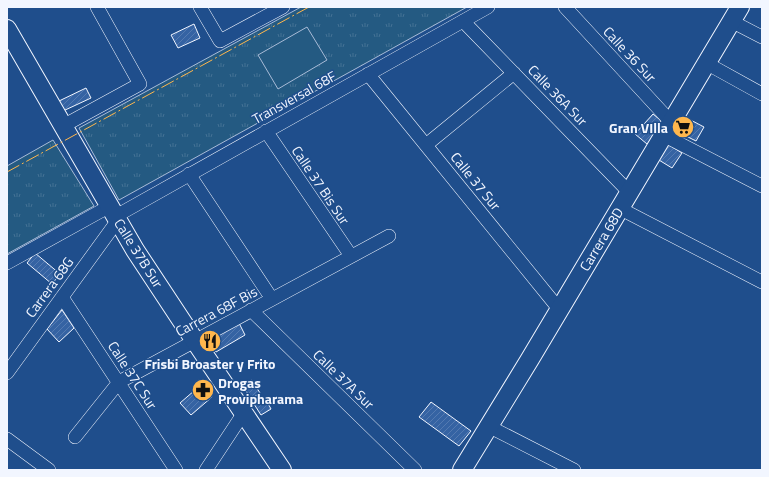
<svg xmlns="http://www.w3.org/2000/svg" width="769" height="477" font-family="'Titillium Web',sans-serif">
	<style>
		.grass { fill: url(#grass-tufts); stroke: #a8bbd7 }
		.park { fill: #245a82; stroke: #a8bbd7 }
		.building { fill: url(#building-hatch); stroke: #f2f6ff }
		.lines { fill: none; stroke-linecap: round; stroke-linejoin: round }
		.street-casing { stroke: #f2f6ff; stroke-width: 14 }
		.secondary-casing { stroke: #f2f6ff; stroke-width: 20 }
		.street { stroke: #1f4e8c; stroke-width: 13 }
		.secondary { stroke: #1f4e8c; stroke-width: 18 }
		.power { stroke: #ffb74d; stroke-width: 1; stroke-dasharray: 14 3 2 3; stroke-linecap: butt }
		.labels { text-anchor: middle; dominant-baseline: central; stroke-width: 3; stroke-linejoin: round; paint-order: stroke }
		.street-label { font-size: 14px; fill: #f2f6ff; stroke: #1f4e8c }
		.poi-label { font-size: 14px; font-weight: bold; fill: #f2f6ff; stroke: #1f4e8c; text-anchor: end }
	</style>
	<defs>
		<pattern id="grass-tufts" width="24" height="20" patternUnits="userSpaceOnUse"><rect width="24" height="20" fill="#245a82"/><path d="M3 7l-1-3M5 7V3M7 7l1-3M15 17l-1-3M17 17v-4M19 17l1-3" fill="none" stroke="#447295"/></pattern>
		<pattern id="building-hatch" width="6" height="6" patternUnits="userSpaceOnUse"><rect width="6" height="6" fill="#3563a3"/><path d="M-1 1l2-2M0 6l6-6M5 7l2-2" fill="none" stroke="#537ab1"/></pattern>
	</defs>
	<rect width="100%" height="100%" fill="#1f4e8c"/>
	<path class="grass" d="M301 7H467L119 200 79 128Z
		M53 140 94 206 7 254V166Z"/>
	<path class="park" d="M307 27 327 60 278 89 258 55Z"/>
	<path class="building" d="M194 24 200 38 178 48 171 35Z
		M86 88 91 98 63 111 59 101Z
		M653 114 665 124 647 144 635 134Z
		M683 116 704 127 696 141 682 134 678 127Z
		M666 143 682 153 672 168 654 157Z
		M35 253 60 274 52 284 27 263Z
		M62 310 74 328 59 342 47 329Z
		M237 319 245 335 216 352 209 340Z
		M252 380 260 393 251 399 243 386Z
		M202 384 212 397 191 415 180 403Z
		M265 398 271 409 261 415 254 404Z
		M431 402 471 431 459 446 419 417Z"/>
	<g class="lines">
		<g class="street-casing">
			<path id="street" d="M200 7 220 41 283 7
				M565 7 671 122
				M463 21 629 192
				M731 21 762 37
				M706 63 762 94
				M368 74 559 309
				M63 126 140 84 97 7
				M266 131 351 256
				M663 135 762 186
				M426 145 514 73
				M189 174 272 299
				M619 208 762 282
				M116 216 488 7
				M7 263 110 206
				M62 297 176 470
				M251 310 415 470
				M7 373 118 220
				M488 426 574 470
				M75 437 119 382 389 236
				M7 439 49 470
				M206 470 243 414"/>
		</g>
		<g class="secondary-casing">
			<path id="secondary" d="M7 29 135 250 195 341 282 470
				M462 470 530 359 740 7"/>
		</g>
		<use href="#street" class="street"/>
		<use href="#secondary" class="secondary"/>
		<path class="power" d="M7 172 309 7"/>
	</g>
	<defs>
		<g id="supermarket-disc" transform="scale(1.15)"><circle r="9.5" fill="#ffb74d" stroke="#1f4e8c"/><path d="M-6-5.5h2.5l.6 2H6L4.5 2H-2.5L-4.4-4H-6ZM-1.5 3.2a1.3 1.3 0 1 0 .1 0ZM3 3.2a1.3 1.3 0 1 0 .1 0Z" fill="#111"/></g>
		<g id="restaurant-disc" transform="scale(1.15)"><circle r="9.5" fill="#ffb74d" stroke="#1f4e8c"/><path d="M-5-6h1v4h1v-4h1v4h1v-4h1v5L-1.5 .5V6h-2V.5L-5-1ZM5-6V6H3V1.5H1.5Q1.5-4 5-6Z" fill="#111"/></g>
		<g id="pharmacy-disc" transform="scale(1.15)"><circle r="9.5" fill="#ffb74d" stroke="#1f4e8c"/><path d="M-2-6h4v4h4v4h-4v4h-4v-4h-4v-4h4Z" fill="#111"/></g>
	</defs>
	<g fill-rule="evenodd">
		<use href="#supermarket-disc" x="683" y="127"/>
		<use href="#restaurant-disc" x="210" y="341"/>
		<use href="#pharmacy-disc" x="203" y="390"/>
	</g>
	<g class="labels">
		<g class="street-label">
			<text transform="translate(630 54) rotate(47)">Calle 36 Sur</text>
			<text transform="translate(558 95) rotate(46)">Calle 36A Sur</text>
			<text transform="translate(294 97) rotate(-29)">Transversal 68F</text>
			<text transform="translate(476 181) rotate(51)">Calle 37 Sur</text>
			<text transform="translate(321 185) rotate(56)">Calle 37 Bis Sur</text>
			<text transform="translate(601 239) rotate(-59)">Carrera 68D</text>
			<text transform="translate(139 253) rotate(58)">Calle 37B Sur</text>
			<text transform="translate(49 287) rotate(-54)">Carrera 68G</text>
			<text transform="translate(216 311) rotate(-28)">Carrera 68F Bis</text>
			<text transform="translate(133 375) rotate(57)">Calle 37C Sur</text>
			<text transform="translate(344 379) rotate(44)">Calle 37A Sur</text>
		</g>
		<g class="poi-label">
			<text x="668" y="127">Gran VIlla</text>
			<text x="210" y="363" text-anchor="middle">Frisbi Broaster y Frito</text>
			<text x="218" y="382" text-anchor="start">Drogas<tspan x="218" dy="16">Provipharama</tspan></text>
		</g>
	</g>
	<rect width="769" height="477" fill="none" stroke="#f2f6ff" stroke-width="16"/>
</svg>
